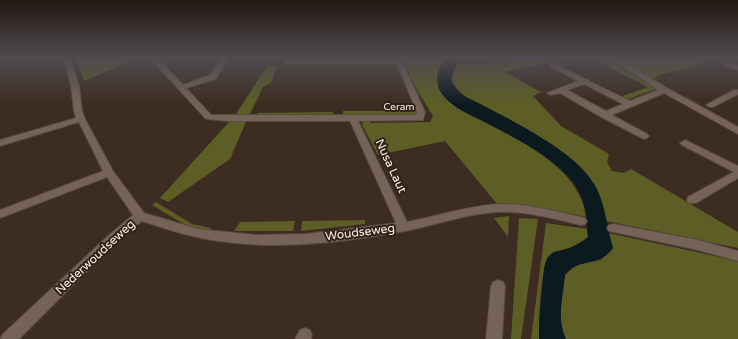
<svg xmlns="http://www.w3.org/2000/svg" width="738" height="339" font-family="'Varela Round',sans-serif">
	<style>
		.green { fill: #5c5e25 }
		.water { fill: #0b1a1f }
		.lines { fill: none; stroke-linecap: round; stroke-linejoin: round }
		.minor-casing { stroke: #564940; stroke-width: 2 }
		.minor { fill: #756357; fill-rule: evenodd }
		.labels { text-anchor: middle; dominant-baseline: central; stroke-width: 4; stroke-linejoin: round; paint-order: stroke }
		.far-street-label { font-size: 10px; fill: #fbf1ea; stroke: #312218 }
		.street-label { font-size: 12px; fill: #fbf1ea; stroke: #312218 }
	</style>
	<rect width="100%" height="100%" fill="#3c2c21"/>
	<path class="green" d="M75 58H138L84 81Z
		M405 58H445L438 73 439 90C446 96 452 103 459 108 469 115 481 120 492 126 532 147 577 169 587 217L514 204H497L445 141 378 155 362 125 364 121 369 120 370 123 430 122 433 116C423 99 408 78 405 58Z
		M591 58H607L655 89 626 100 620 97 648 87Z
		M620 58H713L704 60 698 66 662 74 653 79Z
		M537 59 546 63 505 72 541 92 533 96 561 126 609 154 607 162 612 171 624 173 631 169 738 232V248L606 221C603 204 597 186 586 173 568 150 518 125 491 111 477 103 461 97 452 83V75L457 64H484Z
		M267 66H277L271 83 263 87 250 114H236Z
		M343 111H416V114L343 115Z
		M333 112 332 115 256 116 258 113Z
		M229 122H246L230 159 168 202 160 198Z
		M156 202 192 224 211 228 210 231 189 227 152 205Z
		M509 216 508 237 494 218Z
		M519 218 538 219 521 339H511Z
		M365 220V224L301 231 302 221Z
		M295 221 293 231H234L240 222Z
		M546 223 587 229 588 237C582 242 575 247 567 249 561 251 556 250 552 253 539 264 539 322 539 339H531Z
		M608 233 738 261V339H566C556 319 563 296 565 275L576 265 601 260 613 248Z"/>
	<path class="water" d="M445 58H460C452 77 445 78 463 95 502 116 577 149 597 189 606 208 607 228 613 248 599 268 578 257 565 275 563 296 556 319 566 339H539V323L544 269C547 250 555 253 569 248 576 245 582 242 588 237 586 217 586 199 573 182 551 155 515 138 485 122 471 115 452 108 442 94 433 82 438 69 445 58Z"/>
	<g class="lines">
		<g class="minor-casing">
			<path id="minor" d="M64 58H70L79 86 82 111 85 119 113 171 144 213 198 229 256 235 305 234 396 223 350 121H226L206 119 150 58H157L183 85 210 75 222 58H228L216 79 186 88 211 115H416L417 112 397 64H287L284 62 286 58H292L291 60 402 61 425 112 423 120 358 121 407 222C438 216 467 206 499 204 526 203 554 211 581 217L585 218 587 221 585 224 581 225C555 219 528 211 500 212 468 213 437 225 405 231 341 243 271 251 206 239 184 235 163 228 142 221L117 241 19 339H0L3 334 109 235 133 215 107 177 0 218V210L103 171 79 122 0 146V140L76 118 74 111 71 86Z
				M610 58H618L667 88 738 127V134L664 93 612 115 647 134 649 136 647 138 644 139 601 117 560 93 551 95 547 93 578 81 550 66V64L552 63 630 101 658 90ZM584 84 623 104 606 111 567 90Z
				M726 62 738 66V70L724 65 723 64Z
				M734 90H738V94L713 107H710L706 105Z
				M685 140 738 166V178L696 203H688L687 200 688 197 734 172 682 145 680 143Z
				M613 224 698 240 738 251V261L698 250 609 231 607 228 609 225Z
				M498 280 503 282 505 286 502 339H486L491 286 493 282Z
				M305 328 310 330 312 335 311 339H295L300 330Z"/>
		</g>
		<use href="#minor" class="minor"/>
	</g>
	<linearGradient id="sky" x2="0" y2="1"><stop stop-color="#211812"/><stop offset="0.55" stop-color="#504b4e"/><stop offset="1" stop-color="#504b4e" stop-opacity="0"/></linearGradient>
	<rect width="738" height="105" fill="url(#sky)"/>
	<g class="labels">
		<g class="far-street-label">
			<text x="399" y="107">Ceram</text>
		</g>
		<g class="street-label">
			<text transform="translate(391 166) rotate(65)">Nusa Laut</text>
			<text transform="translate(360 232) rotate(-7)">Woudseweg</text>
			<text transform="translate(95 257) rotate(-43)">Nederwoudseweg</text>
		</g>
	</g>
</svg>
